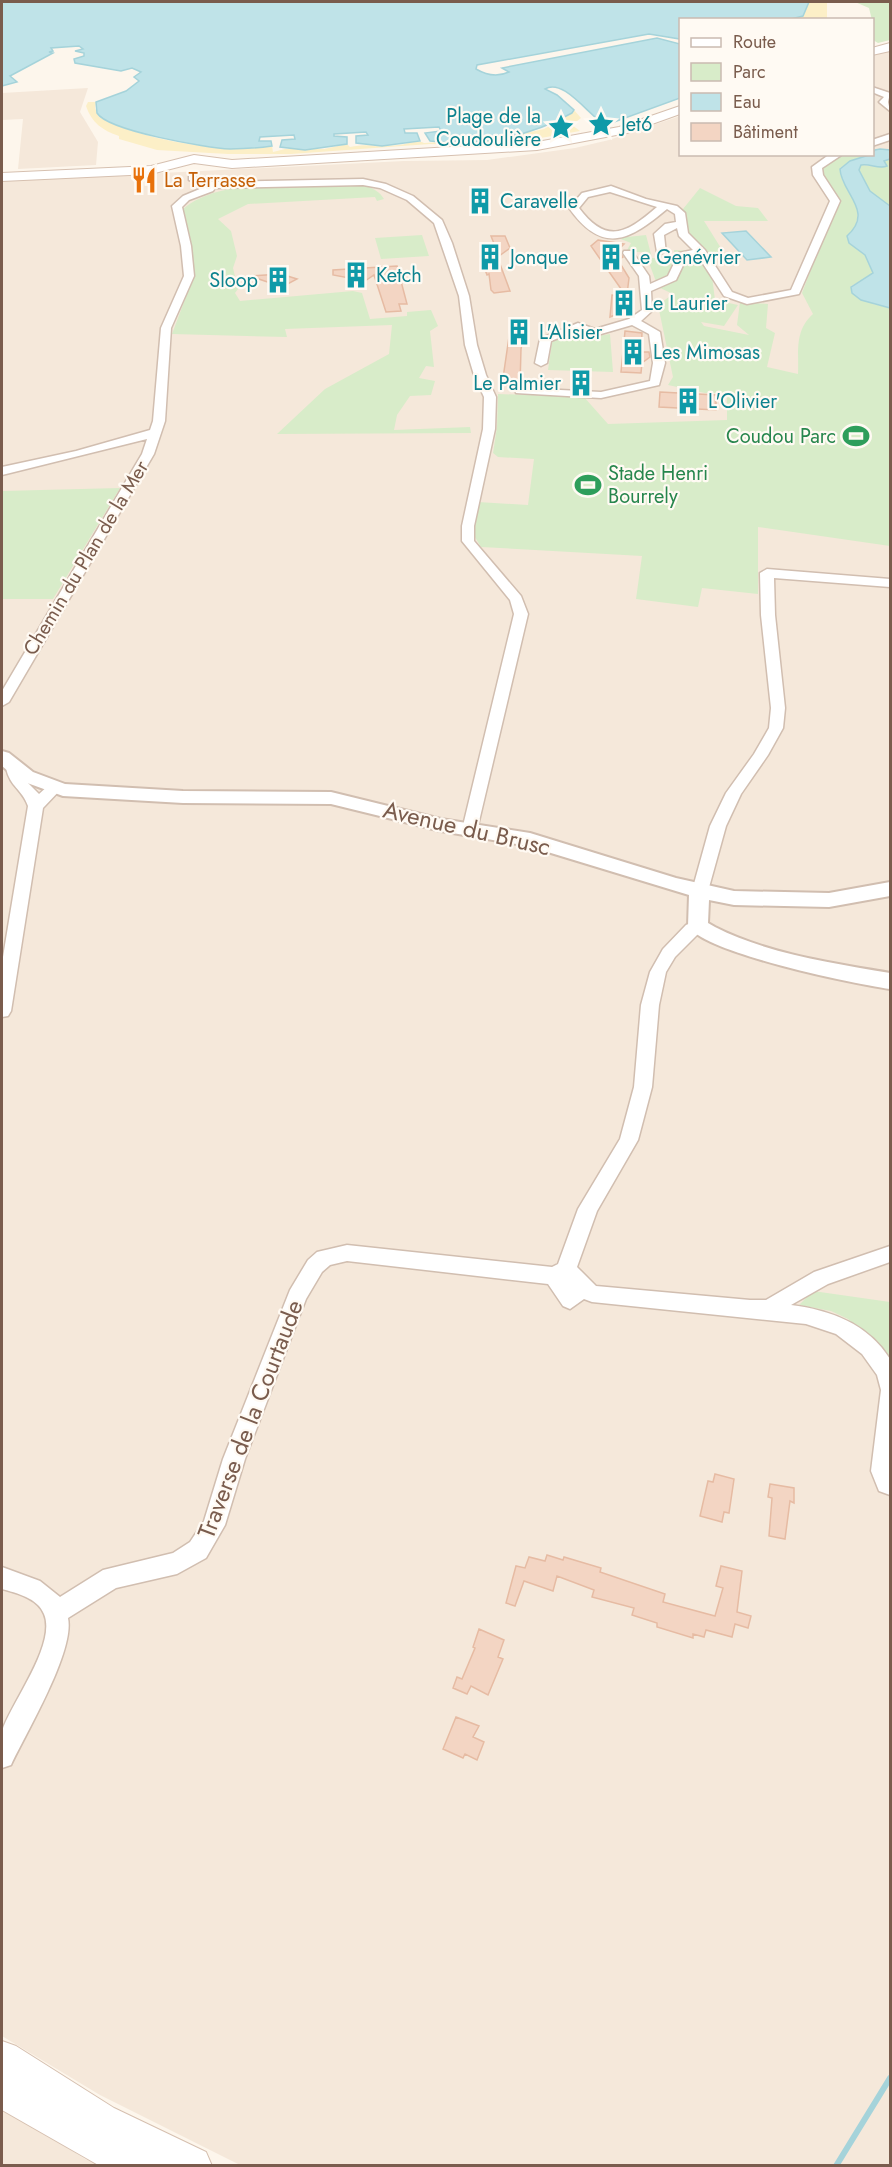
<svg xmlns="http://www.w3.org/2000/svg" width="892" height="2167" font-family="Jost,sans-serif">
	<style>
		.residential { fill: #f5e8da }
		.green { fill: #d8ecc9 }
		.sand { fill: #fcefc7 }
		.water { fill: #bfe3e8; stroke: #a5d3da; stroke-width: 1.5 }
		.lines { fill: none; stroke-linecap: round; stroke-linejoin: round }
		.stream { stroke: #a5d3da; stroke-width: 6 }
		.building { fill: #f3d5c3; stroke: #e6bba3; stroke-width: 1.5 }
		.minor-casing { stroke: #d1beb0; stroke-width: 3 }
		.tertiary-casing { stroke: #d1beb0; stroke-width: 4 }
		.secondary-casing { stroke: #d6c0b0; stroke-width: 2 }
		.minor { fill: #fff; fill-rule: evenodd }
		.tertiary { fill: #fff; fill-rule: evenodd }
		.secondary { fill: #fff; fill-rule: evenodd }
		.labels { text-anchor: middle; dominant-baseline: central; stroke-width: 4.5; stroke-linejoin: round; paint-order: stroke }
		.far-culture-label { font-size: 20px; fill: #0d838f; stroke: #fffaf3; text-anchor: start }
		.far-food-label { font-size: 20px; fill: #c56008; stroke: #fffaf3; text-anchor: start }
		.far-leisure-label { font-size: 20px; fill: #27864d; stroke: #fffaf3; text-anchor: end }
		.far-street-label { font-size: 20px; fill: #7a5c4d; stroke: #fffaf3 }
		.street-label { font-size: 24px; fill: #7a5c4d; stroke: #fffaf3 }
	</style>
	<rect width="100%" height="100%" fill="#fdf6ec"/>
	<path class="residential" d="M890 49V2165H240L100 2095 2 2036V181L404 161 487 160 575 148 609 140 680 116V154H872L873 54Z
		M88 88 80 112 98 142 96 165 18 169 23 119 2 120V93Z
		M2 2107 85 2159 101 2165H2Z"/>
	<path class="green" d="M855 2H890V40L878 43 873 40 872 20 869 8Z
		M847 155H867L850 161 840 168C840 183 848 187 855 199 862 213 854 230 849 243L865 254 873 274 851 286 873 304 890 308V546L758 527V594L702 588 698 607 636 599 642 556 481 547 473 534 478 502 528 505 534 459 498 457 493 453 497 427 498 394 584 397 608 424 727 420V393H705L668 385 673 377 658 305 673 294 658 287 645 252H626L631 243 618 238 646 235 652 258 675 260 674 250 692 251 712 276 715 300 738 305 724 326 701 322 704 326 749 335 737 325 740 302 768 304 766 328 775 333 767 367 798 374C799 352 794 331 813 314L802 293 837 200 822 176 821 168 830 160Z
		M890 159V206L870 191 859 170 861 165 877 167 886 160Z
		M310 185C332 185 371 177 384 199L377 201 375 197 248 204 218 219 231 231 237 256 233 268 238 289 235 293 240 301 353 291 362 293 370 319 407 316V312L431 310 438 326 430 331 434 367 426 366 419 378 435 381 431 395 410 396 397 415 394 430 470 427 471 433 277 434 325 389 389 354 392 325 285 329 287 337 172 334 193 278 183 209C217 181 269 187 310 185Z
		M700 188 736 206 758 208 768 221H704L724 253 709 255 688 233 683 209Z
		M422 235 429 256 381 259 375 238Z
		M610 334 613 372 548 370 552 342 566 336 585 338Z
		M120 488 53 599H2V491Z
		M813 1291 890 1302V1359L848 1319 831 1311 799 1305Z"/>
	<path class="sand" d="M809 2H827V19L792 20Z
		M88 102H96L95 108 99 117C143 141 223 153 272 146L273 152 285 149H324L347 144 350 147C365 143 382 147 399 145 408 144 416 139 424 143L498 139 544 129 572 113 574 110 581 118 572 125 580 131 524 141 465 145 430 144 291 154H228L157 150 119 139V136C102 130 92 123 86 106Z"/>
	<path class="water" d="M2 2H809L803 16 791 19 680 20V39L649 34 477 65 476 69C486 75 498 77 509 72L502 68 657 38 680 44V98L606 125C591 119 564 77 545 89L557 95 574 110 572 113C529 137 479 147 430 141L425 133 441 131 439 127 404 129 405 133H417L420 141 382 146 356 143V136L368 135 366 132 334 134V136L347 137V144L305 150 280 147 282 140 295 139 294 135 260 137 259 141H271L272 146C258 148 244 149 230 149 207 148 108 131 97 113L96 102 126 91 139 81 134 77 141 72 132 68 121 71 75 63 74 59 84 56V53L75 51 83 49 79 46 51 48 53 51 49 52 53 53 10 76 17 82 2 86Z
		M880 149 890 150V159L884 161 887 166C879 170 870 163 861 165L859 170 870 191 890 206V308L861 300 852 293 851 287 873 273 865 255 849 243 847 236C875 211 841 193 840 169L850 161 872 154 875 150Z
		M746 231 771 257 747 260 722 233Z"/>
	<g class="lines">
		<path class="stream" d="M836 2166 890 2078"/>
	</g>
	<path class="building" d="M491 236H505L510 248 499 256Z
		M598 240 624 244 618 250 623 257 618 260 629 278 625 311 610 317 612 295 626 296 591 246Z
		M493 248 500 264 510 291 494 293 491 290 489 274 487 275 480 256Z
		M397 266 407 304H399L401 311 386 312 374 275 365 281 333 275V270Z
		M281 274 297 279 282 287 250 276Z
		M526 324 521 349 520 385H502L510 330Z
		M625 331 642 333 641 352H649L650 357 642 363 641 373 621 372Z
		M577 377 591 378 590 389 576 388Z
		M660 392 716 395V410L659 407Z
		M715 1474 734 1479 729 1513 724 1512 722 1522 700 1516 708 1481 713 1482Z
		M770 1484 794 1488V1503L790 1501 785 1539 769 1536 772 1498 768 1497Z
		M547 1555 563 1560 564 1557 601 1568 600 1572 665 1594 663 1602 715 1616 723 1588 716 1586 721 1566 742 1571 737 1612 751 1616 748 1628 735 1624 732 1637 706 1630 704 1637 693 1634V1638L657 1627V1623L632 1615 634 1608 592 1597 594 1590 557 1576 553 1591 524 1581 515 1606 506 1603 516 1566 525 1568 529 1557 545 1561Z
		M479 1629 504 1640 498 1657 503 1659 488 1695 471 1686 467 1694 453 1688 457 1677 462 1679 475 1648 473 1647Z
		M456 1717 479 1726 473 1737 484 1742 477 1760 465 1754 463 1758 443 1749Z"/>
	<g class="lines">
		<g class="minor-casing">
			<path id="minor" d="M872 87 890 93 888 102 890 111 879 102 884 97 872 92Z
				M890 134V140L872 146V140Z
				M830 154H843L822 168 823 175 840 201 799 294 747 304 724 296 698 256 687 257 676 280 651 291 652 311 641 321 660 332 665 363 659 385 601 398 516 393V389L520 388 601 392 650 381 653 363 649 334 632 325 594 336 578 330 551 341 547 363 541 366 535 363 540 339 578 323 595 329 629 319 642 310 639 276 623 253 624 251H632L649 276 650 284 668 276 679 253 693 250 679 236 677 228 664 235 666 254 657 252 654 234 665 224 676 222 675 214 667 209C630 240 603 256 569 208L582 193 611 186 646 199 677 206 685 213 688 233 705 250 732 292 748 298 791 290 830 201 813 175 812 167ZM610 192 657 207C628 232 607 246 579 208L588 197Z
				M192 175 213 182 363 179 386 184 413 196 442 220 452 243 469 296 477 345 486 375 496 397 495 429 474 526V541L521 596 528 614 476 834 470 835 462 830 514 614 510 600 462 541V526L483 429 484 397 474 375 465 345 459 296 434 223 407 200 380 188 363 185 215 188 213 191 189 200 182 207 191 246 194 276 171 328 165 421 154 454 9 702 2 706V691L142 454 147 439 2 475V467L76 451 150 430 153 421 161 328 184 276 181 246 172 206 183 196 207 186 189 180V176Z
				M767 569 890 579V587L774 578 775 615 785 708 783 728 768 755 741 794 726 826 708 891 706 895H694L692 891 710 826 726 793 754 754 769 728 771 708 761 615 760 573Z
				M14 763 19 765 23 778 39 794 49 785 54 783 62 788 43 808 11 1011 8 1016 2 1017V963L28 806C22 789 10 787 6 768Z
				M698 920 704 922 706 926 675 957 666 972 659 1005 652 1087 638 1140 597 1211 577 1267 596 1286 750 1300H766L814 1272 890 1246V1262L828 1284 791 1305C831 1310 868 1324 890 1359V1495L879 1491 871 1471 881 1390 877 1375 862 1354 836 1334 806 1324 592 1302 584 1299 570 1309 563 1306 548 1284 347 1261 330 1265 322 1272 306 1299 245 1459 225 1525 206 1558 177 1574 116 1588 68 1618C75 1651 26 1733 11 1765L2 1768C2 1757 0 1741 2 1731 11 1703 57 1644 44 1614 38 1598 16 1593 2 1589V1567L40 1581 60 1597 103 1570 173 1553 190 1542 204 1521 223 1459 290 1290 308 1260 317 1252 347 1245 552 1267 558 1264 578 1209 620 1139 634 1087 641 1005 650 972 663 949 686 925Z"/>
		</g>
		<g class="tertiary-casing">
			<path id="tertiary" d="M2 751 9 753 33 772 65 784 183 791 331 792 441 819 530 833 676 878 734 891 829 893 890 882V896L829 907 734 905 709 900 708 923 715 927C768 954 833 963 890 973V989C855 984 704 953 688 926L689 895 528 846 441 831 331 804 183 803 63 796 19 780 2 766Z"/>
		</g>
		<g class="secondary-casing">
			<path id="secondary" d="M890 43V51L872 55V48Z
				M680 106V114L627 133 537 150 232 168 194 163 151 174 2 181V173L151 166 194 155 232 160 537 142 619 127Z
				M2 2041 16 2046 114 2108 206 2152 212 2166H100L2 2110Z"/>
		</g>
		<use href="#minor" class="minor"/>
		<use href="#tertiary" class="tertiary"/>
		<use href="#secondary" class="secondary"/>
	</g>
	<defs>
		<g id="sight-bare" transform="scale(2.07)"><path d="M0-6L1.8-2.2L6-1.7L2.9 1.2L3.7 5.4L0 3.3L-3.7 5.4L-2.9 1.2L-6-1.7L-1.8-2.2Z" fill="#0f9aa8" stroke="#fffaf3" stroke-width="2.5" paint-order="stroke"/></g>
		<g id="restaurant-bare" transform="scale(2.07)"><path d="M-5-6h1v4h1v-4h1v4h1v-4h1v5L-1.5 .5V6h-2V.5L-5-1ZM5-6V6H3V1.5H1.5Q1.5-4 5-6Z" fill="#e8710a" stroke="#fffaf3" stroke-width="2.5" paint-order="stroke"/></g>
		<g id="building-bare" transform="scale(2.07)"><path d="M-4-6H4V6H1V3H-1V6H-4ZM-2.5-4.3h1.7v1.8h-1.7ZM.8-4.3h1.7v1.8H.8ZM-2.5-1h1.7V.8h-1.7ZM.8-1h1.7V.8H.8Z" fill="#0f9aa8" stroke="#fffaf3" stroke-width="2.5" paint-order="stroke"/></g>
		<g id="stadium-bare" transform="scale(2.07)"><path d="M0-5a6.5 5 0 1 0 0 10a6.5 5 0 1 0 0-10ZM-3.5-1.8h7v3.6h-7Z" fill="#2e9e5b" stroke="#fffaf3" stroke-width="2.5" paint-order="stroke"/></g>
	</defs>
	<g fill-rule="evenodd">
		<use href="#sight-bare" x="601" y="124"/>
		<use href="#sight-bare" x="561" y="127"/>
		<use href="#restaurant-bare" x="144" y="180"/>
		<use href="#building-bare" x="480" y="201"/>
		<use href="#building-bare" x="490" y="257"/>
		<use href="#building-bare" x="611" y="257"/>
		<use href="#building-bare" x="356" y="275"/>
		<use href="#building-bare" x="278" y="280"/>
		<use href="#building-bare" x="624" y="303"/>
		<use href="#building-bare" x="519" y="332"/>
		<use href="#building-bare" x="633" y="352"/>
		<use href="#building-bare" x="581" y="383"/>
		<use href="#building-bare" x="688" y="401"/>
		<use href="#stadium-bare" x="856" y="436"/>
		<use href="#stadium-bare" x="588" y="485"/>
	</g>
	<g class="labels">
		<g class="far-culture-label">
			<text x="541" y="116" text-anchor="end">Plage de la<tspan x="541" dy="23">Coudoulière</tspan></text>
			<text x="621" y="124">Jet6</text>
			<text x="500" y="201">Caravelle</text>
			<text x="510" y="257">Jonque</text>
			<text x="631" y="257">Le Genévrier</text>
			<text x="376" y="275">Ketch</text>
			<text x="258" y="280" text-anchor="end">Sloop</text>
			<text x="644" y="303">Le Laurier</text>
			<text x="539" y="332">L'Alisier</text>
			<text x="653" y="352">Les Mimosas</text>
			<text x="561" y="383" text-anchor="end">Le Palmier</text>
			<text x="708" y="401">L'Olivier</text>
		</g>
		<g class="far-food-label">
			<text x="164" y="180">La Terrasse</text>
		</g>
		<g class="far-leisure-label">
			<text x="836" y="436">Coudou Parc</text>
			<text x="608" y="473" text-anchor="start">Stade Henri<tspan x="608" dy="23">Bourrely</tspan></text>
		</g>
		<g class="far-street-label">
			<text transform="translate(86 558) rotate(-59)">Chemin du Plan de la Mer</text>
		</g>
		<g class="street-label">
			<text transform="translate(467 828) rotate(13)">Avenue du Brusc</text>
			<text transform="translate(250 1419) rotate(-69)">Traverse de la Courtaude</text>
		</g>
	</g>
	<rect width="892" height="2167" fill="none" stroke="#7a5c4d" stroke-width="6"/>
	<rect x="679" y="18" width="195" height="138" fill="#fffaf3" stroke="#cabbb1" stroke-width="1.5"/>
	<rect x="691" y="38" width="30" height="9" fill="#ffffff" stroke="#cabbb1" stroke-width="1.5"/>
	<text x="733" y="48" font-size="18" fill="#7a5c4d">Route</text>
	<rect x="691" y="63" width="30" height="18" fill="#d8ecc9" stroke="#cabbb1" stroke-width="1.5"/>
	<text x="733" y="78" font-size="18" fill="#7a5c4d">Parc</text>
	<rect x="691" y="93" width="30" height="18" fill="#bfe3e8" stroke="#cabbb1" stroke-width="1.5"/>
	<text x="733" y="108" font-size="18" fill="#7a5c4d">Eau</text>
	<rect x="691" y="123" width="30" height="18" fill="#f3d5c3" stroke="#cabbb1" stroke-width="1.5"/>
	<text x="733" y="138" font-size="18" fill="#7a5c4d">Bâtiment</text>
</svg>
